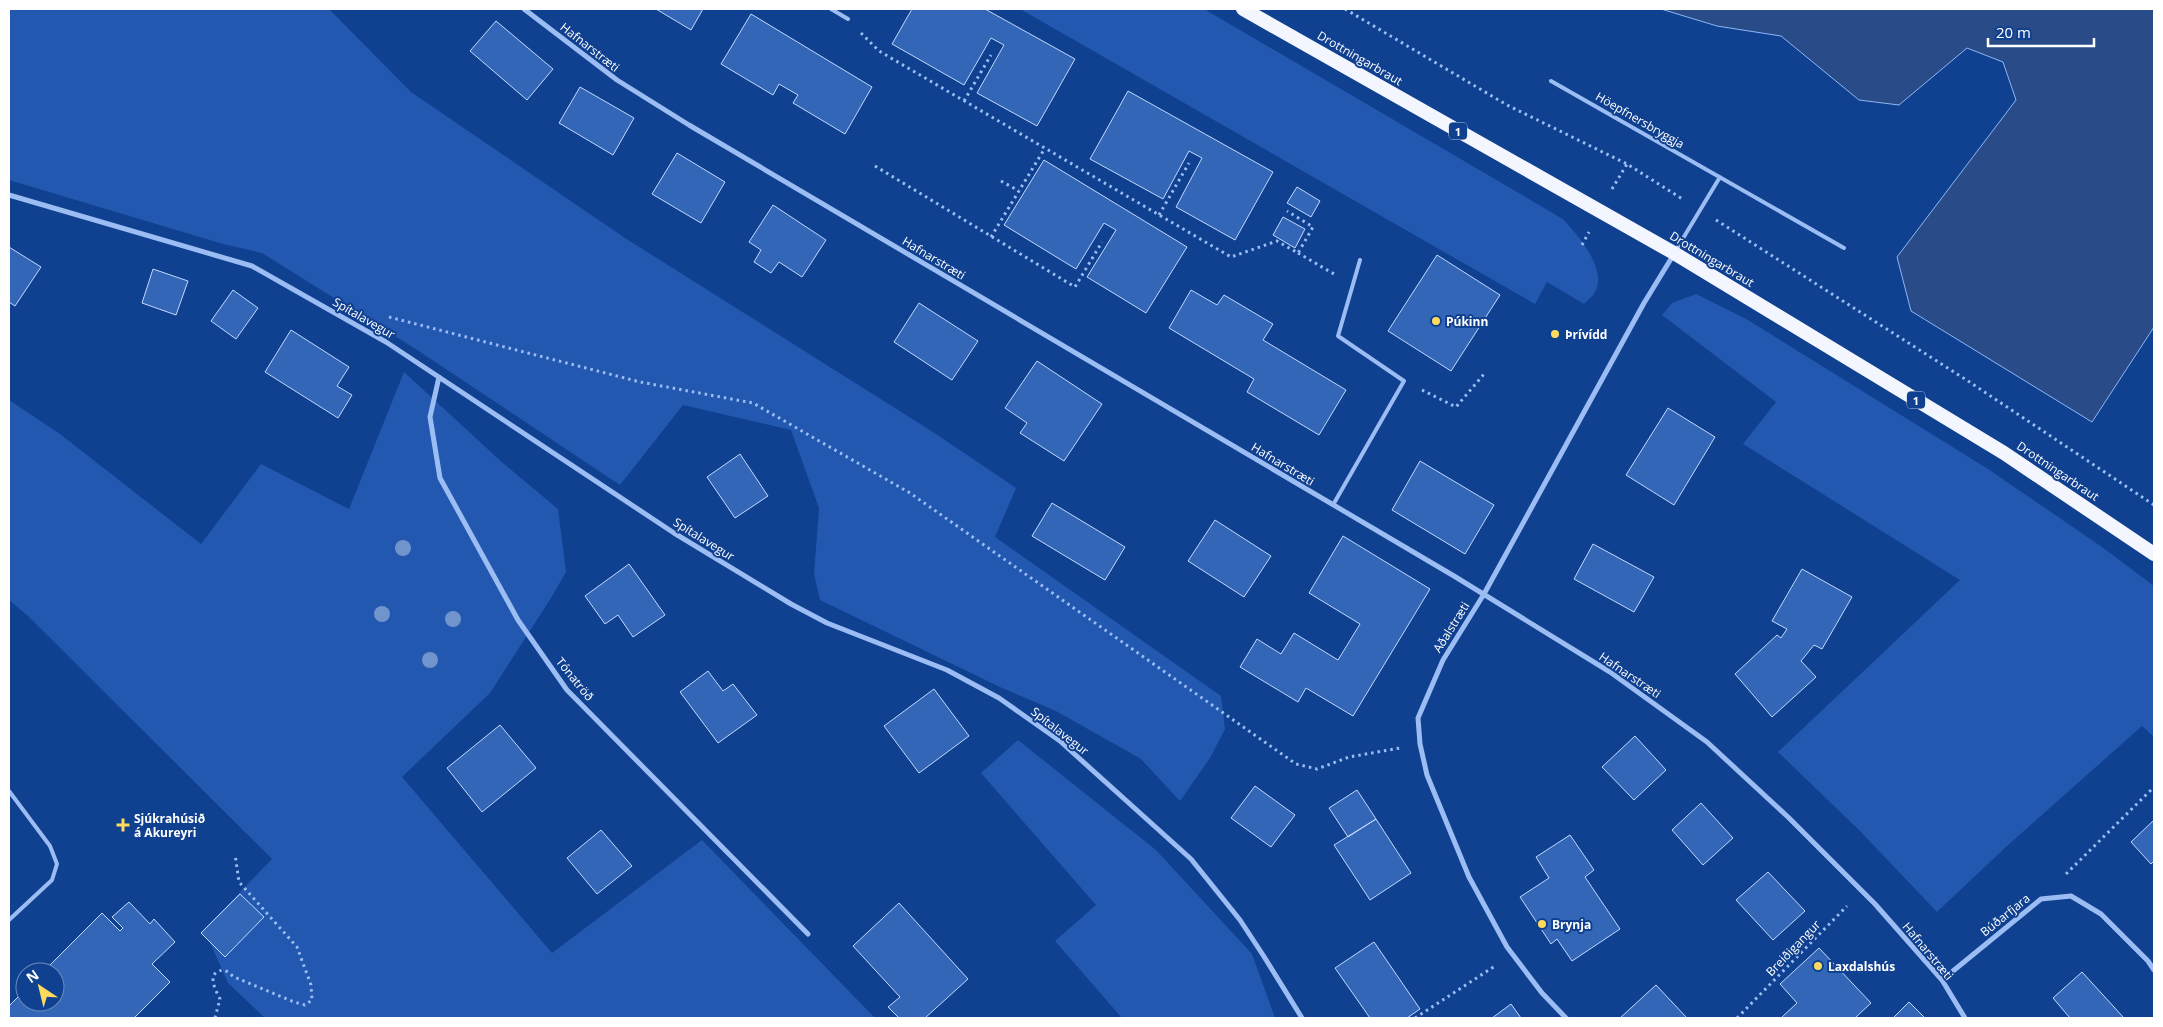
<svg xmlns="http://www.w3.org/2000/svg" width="2163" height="1027" font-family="'Open Sans',sans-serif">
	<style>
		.green { fill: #2258b0 }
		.water { fill: #294c88; stroke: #8cb7f6 }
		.building { fill: #3466b8; stroke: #c2d9fd }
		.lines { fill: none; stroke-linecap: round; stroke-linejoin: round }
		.path { stroke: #9bbdf3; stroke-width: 3; stroke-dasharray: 2.5 4; stroke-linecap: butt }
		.service { stroke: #9bbdf3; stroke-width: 4 }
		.minor { stroke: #9bbdf3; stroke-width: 5 }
		.trunk { stroke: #f3f6ff; stroke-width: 14 }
		.tree { fill: #7294cc }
		.poi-dot { fill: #ffdb5d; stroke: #104090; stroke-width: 2 }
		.labels { text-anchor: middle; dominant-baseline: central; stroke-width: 4; stroke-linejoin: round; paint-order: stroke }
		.shield { fill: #104090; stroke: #b7c6de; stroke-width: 1 }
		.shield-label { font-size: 11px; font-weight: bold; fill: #fff }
		.street-label { font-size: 12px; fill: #fff; stroke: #104090 }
		.poi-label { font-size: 12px; font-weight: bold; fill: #fff; stroke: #104090; text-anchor: start }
	</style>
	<rect width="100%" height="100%" fill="#104090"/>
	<path class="green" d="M9 9H329L411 92 625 238 933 432 1016 488 995 537 1221 696 1225 729 1210 758 1180 801 1141 759 1056 711 1002 688 820 600 814 574 819 508 791 430 683 405 620 485 414 348 262 253 223 244 9 180Z
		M1020 9H1204L1563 219C1577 234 1608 269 1595 292 1593 296 1588 300 1584 304L1547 282 1535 304Z
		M1696 294 1748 320 1988 469 2102 547 2154 586V737L2142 726 2007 846 1937 912 1860 831 1778 752 1960 580 1743 444 1776 402 1662 315 1672 303Z
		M404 372 504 464 558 509 566 572 551 598 490 693 402 777 552 953 702 840 875 1018H265L228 983 204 929 272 859 28 616 9 600V400L60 434 201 544 261 464 349 509Z
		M1018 740 1156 850 1252 954 1275 1018H1122L1055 941 1096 905 981 773Z"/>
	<path class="water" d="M1661 9H2154V327L2092 422 1911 311 1897 257 2016 100 2003 62 1967 48 1899 105 1859 100 1781 36 1717 26Z"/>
	<path class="building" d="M656 9H703L691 30Z
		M912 9H985L1075 59 1037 126 977 93 1004 45 991 38 964 85 892 44Z
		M751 14 872 87 845 134 793 103 798 95 779 84 773 95 721 64Z
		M496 21 553 69 527 100 470 51Z
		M580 87 634 118 613 155 559 123Z
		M1128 91 1273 172 1235 240 1176 207 1202 158 1189 151 1163 199 1090 159Z
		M677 153 725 182 701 223 652 194Z
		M1044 160 1187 247 1146 313 1087 277 1116 230 1104 223 1076 269 1004 225Z
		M1297 187 1320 201 1311 217 1287 203Z
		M773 205 826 240 802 277 779 262 771 273 754 262 761 250 749 242Z
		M1283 217 1305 229 1295 248 1273 235Z
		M9 247 41 267 15 306 9 302Z
		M1437 255 1500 295 1451 371 1388 331Z
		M153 269 188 281 176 315 142 303Z
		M233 290 258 308 236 339 211 321Z
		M1191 290 1217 305 1224 295 1273 324 1263 340 1346 390 1319 435 1247 392 1254 379 1169 328Z
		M919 303 978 341 952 380 894 342Z
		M291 330 349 367 337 386 352 395 338 418 265 372Z
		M1037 361 1102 404 1064 461 1020 433 1027 423 1005 408Z
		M1668 408 1715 437 1674 505 1626 475Z
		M740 454 768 496 735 518 707 477Z
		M1420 461 1494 505 1465 554 1392 510Z
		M1052 503 1125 547 1105 580 1032 536Z
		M1215 520 1271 556 1244 597 1188 561Z
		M1343 536 1430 589 1353 716 1306 688 1298 702 1240 667 1257 639 1281 654 1294 633 1338 660 1360 624 1309 593Z
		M1593 544 1654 577 1634 612 1574 579Z
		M629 564 665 615 633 637 618 615 605 624 585 596Z
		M1802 569 1852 597 1822 649 1814 645 1801 661 1816 677 1772 717 1735 674 1777 635 1781 638 1787 629 1772 621Z
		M708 671 723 691 733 684 757 715 718 743 680 692Z
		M934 689 969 736 919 773 884 726Z
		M500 725 536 768 482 812 447 768Z
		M1635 736 1666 770 1634 800 1602 767Z
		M1255 786 1295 815 1271 847 1231 818Z
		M1357 790 1376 819 1348 837 1329 808Z
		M1701 803 1733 838 1703 865 1672 830Z
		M1376 819 1411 873 1370 900 1334 845Z
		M2154 820V861L2151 864 2131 842Z
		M601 830 632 866 597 894 567 858Z
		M1570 835 1594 870 1585 877 1620 929 1572 961 1557 939 1551 944 1520 897 1549 878 1536 857Z
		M1768 872 1805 911 1773 940 1736 900Z
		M240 894 264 917 225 957 201 933Z
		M129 902 150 924 154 919 175 942 152 964 170 982 134 1018H9V1006L25 990V1002H55V972H43L102 913 120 931 123 928 112 917Z
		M899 903 968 979 925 1018H899L888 1007 900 997 853 946Z
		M1374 942 1420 1009 1407 1018H1370L1335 968Z
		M1819 948 1871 1003 1855 1018H1781L1797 1003 1780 984Z
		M2082 972 2124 1018H2070L2053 998Z
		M1656 985 1687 1018H1620Z
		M1909 1002 1925 1018H1893Z
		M1511 1004 1521 1018H1492Z"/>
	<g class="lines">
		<path class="path" d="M1345 9 1507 105 1627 164 1684 200
			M861 33 879 51 1231 257 1277 241 1298 253 1313 227 1287 211
			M964 101 991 55
			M875 166 1075 287 1102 242
			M1001 181 1019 191
			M1612 189 1627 164
			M1159 215 1189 163
			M1716 220 1965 379 2154 505
			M991 237 1045 148
			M1582 245 1589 232
			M1298 253 1334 274
			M389 317 640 382 753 403 910 493 1296 764 1317 769 1349 757 1400 748
			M1422 390 1456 407 1484 374
			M2066 874 2154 787
			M215 1018 220 999C215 989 205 971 225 970L234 977 294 1002 305 1005 312 1000 311 985 297 947 239 882 235 854
			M1415 1018 1495 966
			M1737 1018 1847 906"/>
		<path class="service" d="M831 9 848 19
			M1551 81 1844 248
			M1676 250 1720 177
			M1333 505 1404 381 1338 336 1360 260
			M9 791 50 846 57 864 52 880 9 920"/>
		<path class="minor" d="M524 9 617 80 689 125 1454 576 1610 672 1707 742 1788 817 1875 904 1942 980 1965 1018
			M9 195 252 266 386 342 674 533 791 604 827 623 947 670 999 698 1060 741 1191 859 1240 920 1263 955 1302 1018
			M439 377 430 417 440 478 518 620 567 690 808 934
			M1942 980 2041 899 2071 896 2101 914 2148 961 2154 970
			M1566 1018 1542 993 1507 947 1469 877 1427 775 1420 744 1418 718 1443 660 1484 594 1644 303 1674 254"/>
		<path class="trunk" d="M1243 9 1674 253 2004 453 2154 554"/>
	</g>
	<g class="tree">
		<circle cx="403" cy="548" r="8"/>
		<circle cx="382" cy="614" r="8"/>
		<circle cx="453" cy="619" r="8"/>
		<circle cx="430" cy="660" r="8"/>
	</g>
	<g class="poi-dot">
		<circle cx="1436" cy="321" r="5"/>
		<circle cx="1555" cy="334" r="5"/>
		<path d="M120.5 817.5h5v5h5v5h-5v5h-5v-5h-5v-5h5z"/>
		<circle cx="1542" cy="924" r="5"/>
		<circle cx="1818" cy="966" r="5"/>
	</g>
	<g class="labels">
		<g class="shield">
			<rect x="1449" y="122.5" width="18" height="17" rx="4"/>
			<rect x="1907" y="391.5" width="18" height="17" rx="4"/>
		</g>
		<g class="shield-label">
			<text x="1458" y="131">1</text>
			<text x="1916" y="400">1</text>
		</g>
		<g class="street-label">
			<text transform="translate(590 47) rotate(38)">Hafnarstræti</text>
			<text transform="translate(1360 58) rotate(30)">Drottningarbraut</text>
			<text transform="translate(1640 120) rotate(30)">Höepfnersbryggja</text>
			<text transform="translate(934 258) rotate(31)">Hafnarstræti</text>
			<text transform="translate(1712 259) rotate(31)">Drottningarbraut</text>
			<text transform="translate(364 318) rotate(30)">Spítalavegur</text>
			<text transform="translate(1283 464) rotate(31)">Hafnarstræti</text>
			<text transform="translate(2058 471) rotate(34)">Drottningarbraut</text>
			<text transform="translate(704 539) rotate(32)">Spítalavegur</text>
			<text transform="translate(1451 627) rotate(-58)">Aðalstræti</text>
			<text transform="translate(1630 675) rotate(34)">Hafnarstræti</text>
			<text transform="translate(575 679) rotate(51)">Tónatröð</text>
			<text transform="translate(1060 731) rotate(38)">Spítalavegur</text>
			<text transform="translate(2005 915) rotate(-39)">Búðarfjara</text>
			<text transform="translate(1793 948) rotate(-46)">Breiðigangur</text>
			<text transform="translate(1928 951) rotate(50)">Hafnarstræti</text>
		</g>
		<g class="poi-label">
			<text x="1446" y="321">Púkinn</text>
			<text x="1565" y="334">Þrívídd</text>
			<text x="134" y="818">Sjúkrahúsið<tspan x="134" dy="14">á Akureyri</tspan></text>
			<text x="1552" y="924">Brynja</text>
			<text x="1828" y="966">Laxdalshús</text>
		</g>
	</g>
	<rect width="2163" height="1027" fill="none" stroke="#ffffff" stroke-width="20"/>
	<g transform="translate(40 987) rotate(325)"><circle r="24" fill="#104090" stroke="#708cbc"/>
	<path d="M0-4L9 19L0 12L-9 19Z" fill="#ffdb5d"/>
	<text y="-8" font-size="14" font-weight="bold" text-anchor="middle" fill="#ffffff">N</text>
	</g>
	<path d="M1988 38v8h106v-8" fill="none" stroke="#ffffff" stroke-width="2.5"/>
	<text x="1996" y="38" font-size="15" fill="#ffffff" stroke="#104090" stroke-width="4" paint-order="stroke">20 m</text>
</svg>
